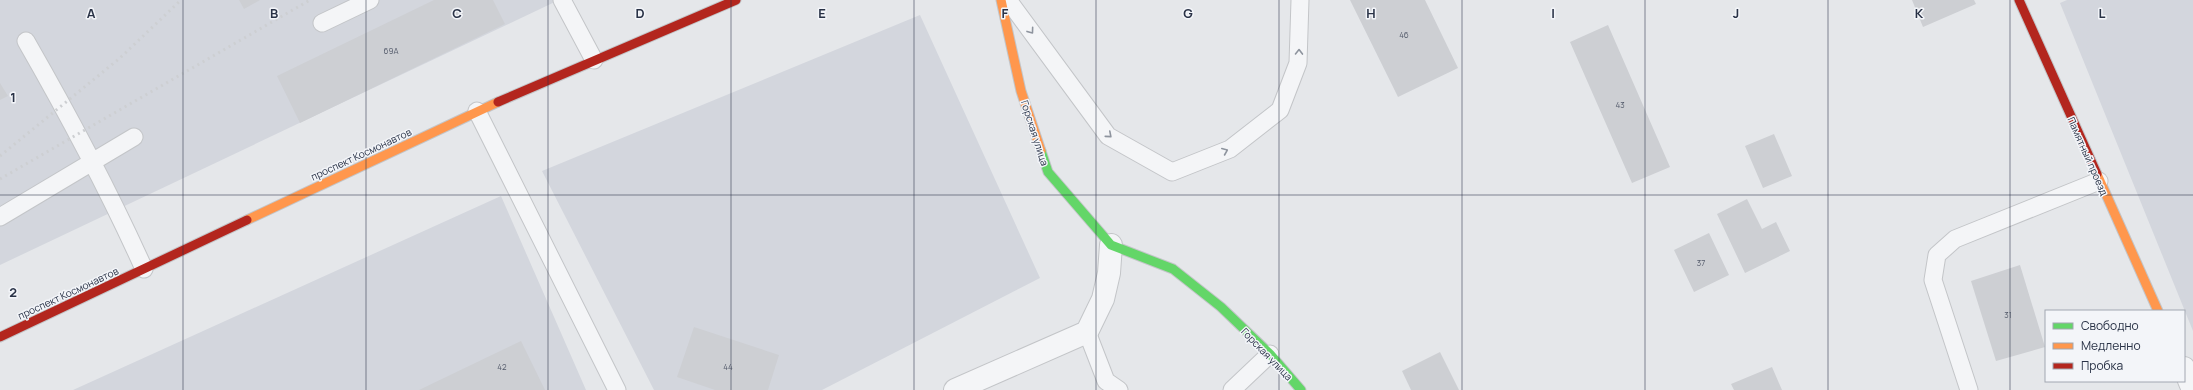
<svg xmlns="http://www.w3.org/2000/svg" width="2193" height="390" font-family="Manrope,sans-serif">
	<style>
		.built { fill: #d3d6dd }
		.building { fill: #cdcfd3 }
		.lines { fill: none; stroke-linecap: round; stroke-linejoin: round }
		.lane-casing { stroke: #c3c5c8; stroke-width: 19 }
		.street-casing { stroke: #c3c5c8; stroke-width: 24 }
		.fast-casing { stroke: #c3c5c8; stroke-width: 11 }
		.slow-casing { stroke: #c3c5c8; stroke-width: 11 }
		.jam-casing { stroke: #c3c5c8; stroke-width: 11 }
		.lane { stroke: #f4f5f7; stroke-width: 17 }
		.street { stroke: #f4f5f7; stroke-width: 22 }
		.fast { stroke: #63d668; stroke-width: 9 }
		.slow { stroke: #ff974d; stroke-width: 9 }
		.jam { stroke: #b3261e; stroke-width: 9 }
		.rail { stroke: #cdcfd2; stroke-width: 3; stroke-dasharray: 2 4; stroke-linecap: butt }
		.oneway { stroke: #8e949e }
		.grid { fill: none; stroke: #293246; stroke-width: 1; stroke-opacity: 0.55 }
		.labels { text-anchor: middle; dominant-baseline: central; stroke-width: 3; stroke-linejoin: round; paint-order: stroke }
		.number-label { font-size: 8px; fill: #535a6a }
		.street-label { font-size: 10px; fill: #293246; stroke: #f3f5f9 }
		.grid-label { font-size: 13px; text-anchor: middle; font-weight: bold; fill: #293246; stroke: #f3f5f9; stroke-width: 3; stroke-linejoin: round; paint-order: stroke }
	</style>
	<rect width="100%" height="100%" fill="#e5e7ea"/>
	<path class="built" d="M0 0H559L0 265Z
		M2067 0H2193V331L2060 3Z
		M920 15 1040 278 822 390H654L542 171Z
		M501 196 586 390H73Z"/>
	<path class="building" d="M239 0H260L244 9Z
		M434 0H493L505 24 300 123 277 76Z
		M1350 0H1425L1458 68 1398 97Z
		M1912 0H1974L1976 4 1923 27Z
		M1608 25 1670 167 1632 183 1570 42Z
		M0 83 8 96 0 100Z
		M1774 134 1792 176 1763 188 1745 146Z
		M1747 199 1762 229 1776 222 1790 251 1745 273 1717 214Z
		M1709 233 1729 275 1694 292 1674 250Z
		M2020 265 2045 347 1996 361 1971 281Z
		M694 327 779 355 768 390H715L677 377Z
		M521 341 545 390H419Z
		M1440 352 1459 390H1411L1402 371Z
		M1772 367 1782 390H1734L1731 384Z"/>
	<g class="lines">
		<g class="lane-casing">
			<path id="lane" d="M562 0 594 60
				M1008 0 1108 136 1172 172 1230 149 1280 110 1298 63 1300 0
				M322 23 370 0
				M26 41C69 116 109 191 144 269
				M477 111 617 390
				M0 217 134 137
				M1087 332 1106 381 1119 390
				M1232 390 1270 354
				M1969 390 1933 280 1937 255 1955 239 2099 181"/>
		</g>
		<g class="street-casing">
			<path id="street" d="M2184 368 2193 390
				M955 390 1087 332 1103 299 1109 273 1111 245"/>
		</g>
		<g class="fast-casing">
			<path id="fast" d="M1041 151 1048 172 1111 245 1173 269 1221 307 1270 354 1301 390"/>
		</g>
		<g class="slow-casing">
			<path id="slow" d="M1001 0 1021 91 1041 151
				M2097 174 2158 311
				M247 220 498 102"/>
		</g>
		<g class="jam-casing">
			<path id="jam" d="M2019 0 2097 174
				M498 102 736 0
				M0 337 247 220"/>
		</g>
		<use href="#lane" class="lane"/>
		<use href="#street" class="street"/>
		<use href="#fast" class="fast"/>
		<use href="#slow" class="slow"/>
		<use href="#jam" class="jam"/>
		<path class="rail" d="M0 156 120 58 181 0
			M0 179 310 0"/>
	</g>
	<defs><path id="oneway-chevron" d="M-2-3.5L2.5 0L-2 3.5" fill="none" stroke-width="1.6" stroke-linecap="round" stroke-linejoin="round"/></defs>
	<g class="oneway">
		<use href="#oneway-chevron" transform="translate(1031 31) rotate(54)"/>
		<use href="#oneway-chevron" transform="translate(1299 52) rotate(-89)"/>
		<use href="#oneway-chevron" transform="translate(1109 135) rotate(41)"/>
		<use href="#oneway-chevron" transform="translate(1225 151) rotate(-23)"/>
	</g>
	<path class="grid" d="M183 0V390M366 0V390M548 0V390M731 0V390M914 0V390M1096 0V390M1279 0V390M1462 0V390M1645 0V390M1828 0V390M2010 0V390M0 195H2193"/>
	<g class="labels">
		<g class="number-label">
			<text x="1404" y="34">46</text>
			<text x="391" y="50">69А</text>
			<text x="1620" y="104">43</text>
			<text x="1701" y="262">37</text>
			<text x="2008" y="314">31</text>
			<text x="502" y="366">42</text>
			<text x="728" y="366">44</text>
		</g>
		<g class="street-label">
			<text transform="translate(1035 133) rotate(72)">Горская улица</text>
			<text transform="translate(361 154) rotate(-25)">проспект Космонавтов</text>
			<text transform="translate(2088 156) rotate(66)">Памятный проезд</text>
			<text transform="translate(68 293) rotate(-25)">проспект Космонавтов</text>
			<text transform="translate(1267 354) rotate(46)">Горская улица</text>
		</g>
	</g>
	<g class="grid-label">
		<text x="91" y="18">A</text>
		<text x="274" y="18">B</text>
		<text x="457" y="18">C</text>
		<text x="640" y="18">D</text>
		<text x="822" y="18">E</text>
		<text x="1005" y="18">F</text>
		<text x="1188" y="18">G</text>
		<text x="1371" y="18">H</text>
		<text x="1553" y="18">I</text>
		<text x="1736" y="18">J</text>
		<text x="1919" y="18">K</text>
		<text x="2102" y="18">L</text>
		<text x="13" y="102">1</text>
		<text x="13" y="297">2</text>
	</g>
	<rect x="2045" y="310" width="140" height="72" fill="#f3f5f9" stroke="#a2a7b1"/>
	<rect x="2053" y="323" width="20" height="6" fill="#63d668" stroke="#a2a7b1"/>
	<text x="2081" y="330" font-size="12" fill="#293246">Свободно</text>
	<rect x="2053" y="343" width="20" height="6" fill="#ff974d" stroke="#a2a7b1"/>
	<text x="2081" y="350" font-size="12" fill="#293246">Медленно</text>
	<rect x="2053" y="363" width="20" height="6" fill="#b3261e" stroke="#a2a7b1"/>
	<text x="2081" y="370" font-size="12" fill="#293246">Пробка</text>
</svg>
